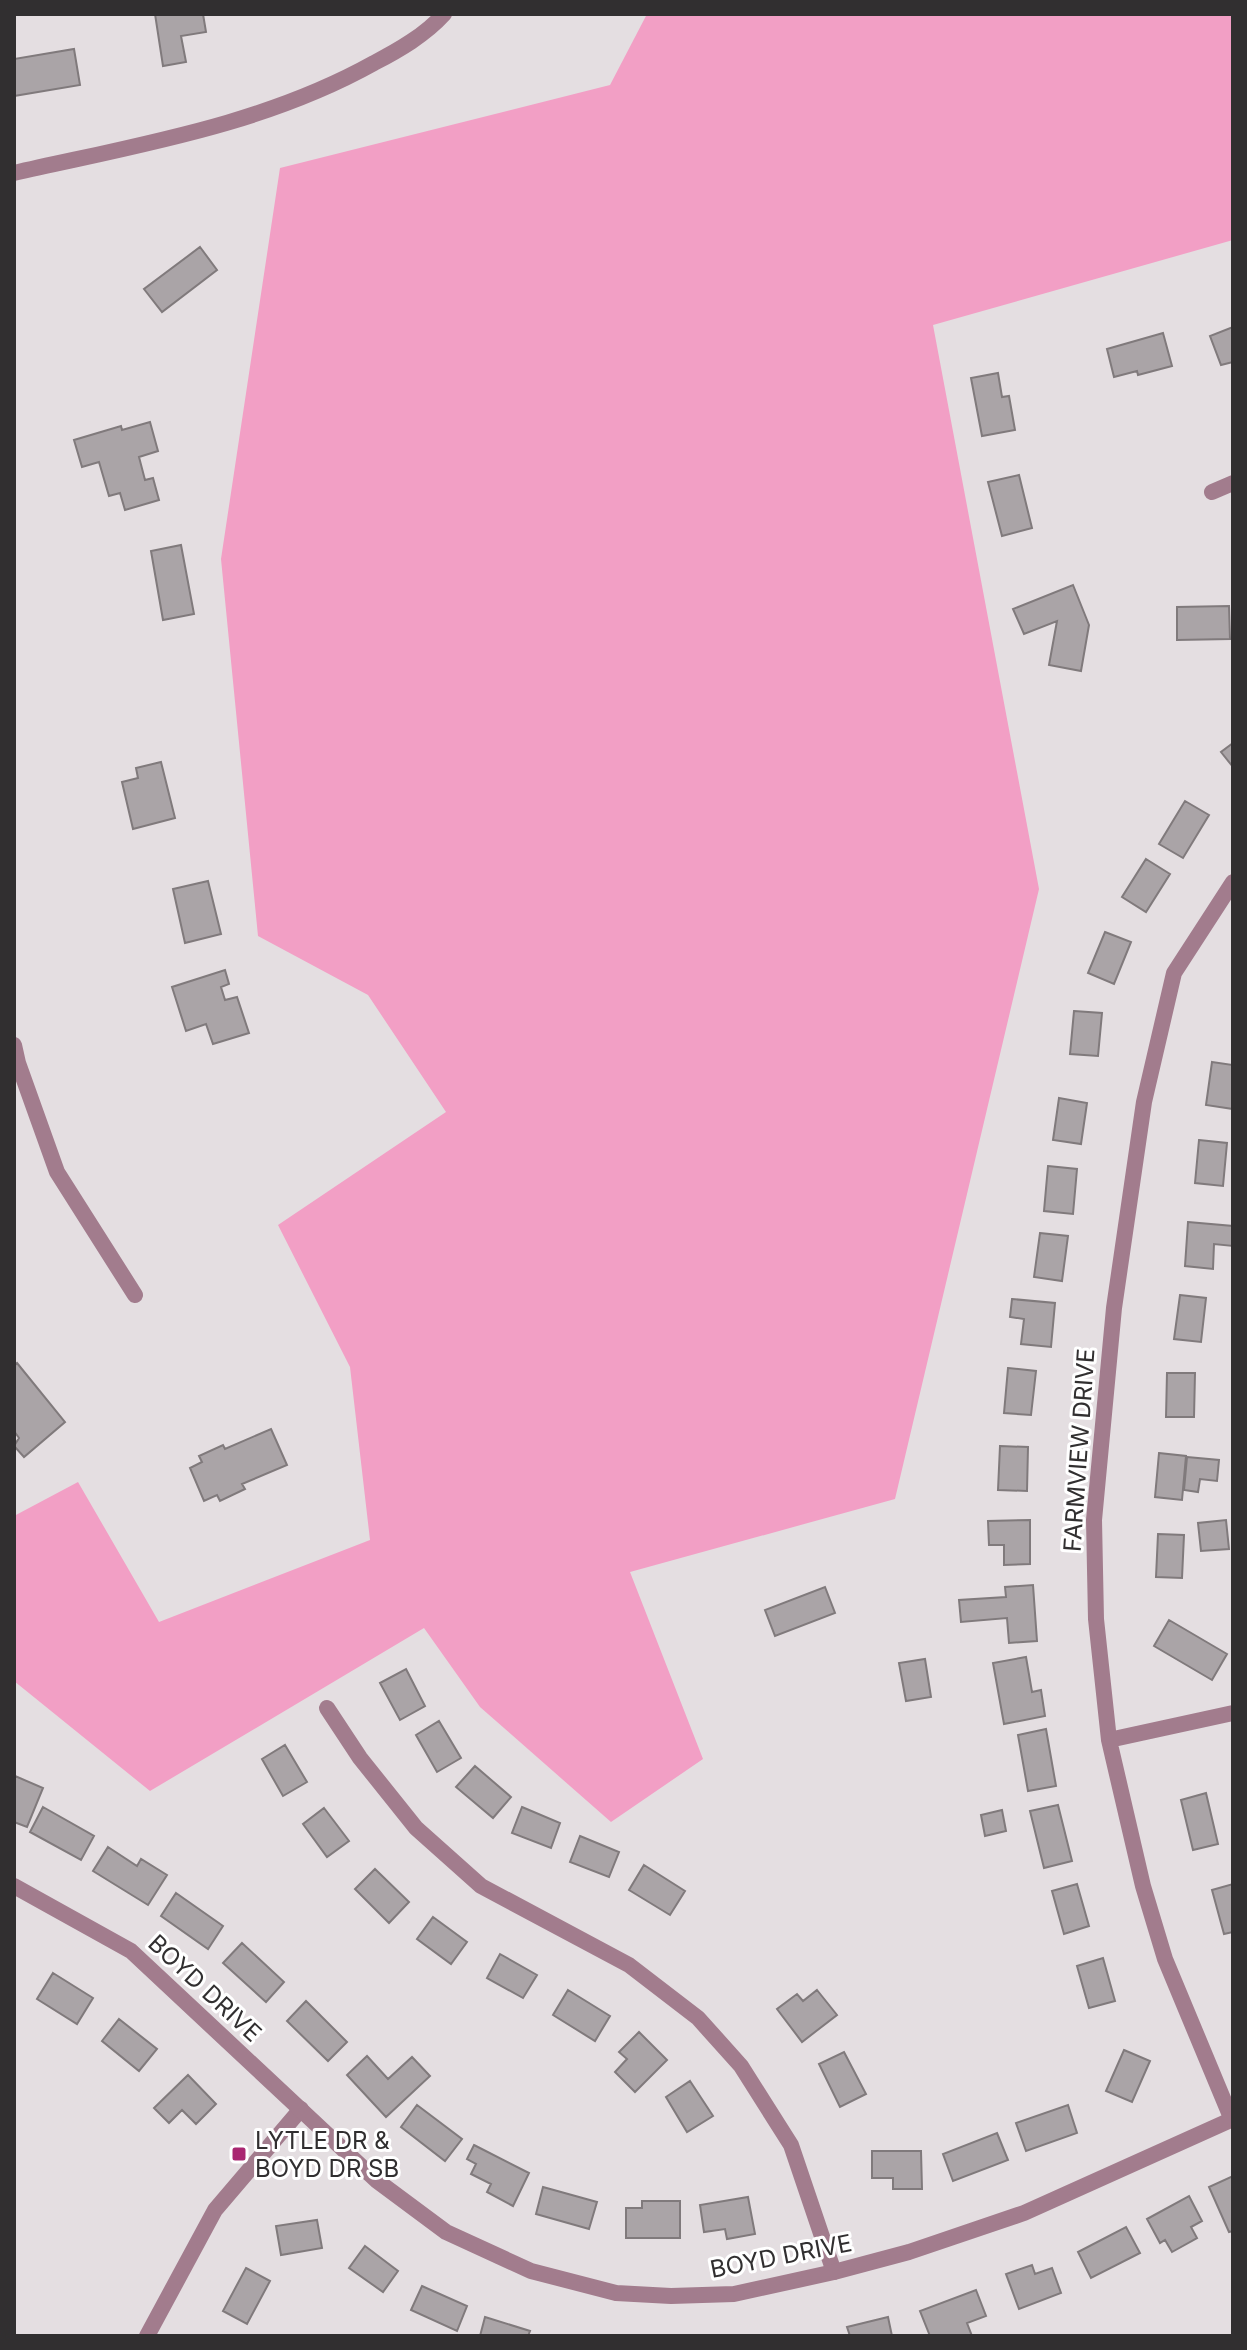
<svg xmlns="http://www.w3.org/2000/svg" width="1247" height="2350" font-family="Inter,sans-serif">
	<style>
		.green { fill: #f29fc5 }
		.building { fill: #aaa4a7; stroke: #807a7c; stroke-width: 2 }
		.lines { fill: none; stroke-linecap: round; stroke-linejoin: round }
		.minor { stroke: #a27c8d; stroke-width: 16 }
		.tertiary { stroke: #a27c8d; stroke-width: 16 }
		.poi-dot { fill: #a92671; stroke: #fff; stroke-width: 3 }
		.labels { text-anchor: middle; dominant-baseline: central; stroke-width: 6; stroke-linejoin: round; paint-order: stroke }
		.street-label { font-size: 24px; fill: #312f30; stroke: #fff }
		.poi-label { font-size: 24px; fill: #312f30; stroke: #fff; text-anchor: start }
	</style>
	<rect width="100%" height="100%" fill="#e4dee1"/>
	<path class="green" d="M647 14H1233V240L933 325 1039 889 895 1499 630 1572 703 1759 611 1822 480 1707 424 1628 150 1791 14 1681V1516L78 1482 159 1622 370 1540 350 1367 278 1225 446 1112 368 995 258 936 221 559 280 168 610 85Z"/>
	<path class="building" d="M155 14H203L206 32 181 36 186 62 163 66Z
		M74 49 80 85 14 96V59Z
		M200 247 217 270 162 312 144 289Z
		M1233 327V362L1221 365 1210 336Z
		M1163 333 1172 366 1138 375 1137 371 1114 377 1107 349Z
		M998 373 1002 397 1009 396 1015 430 982 436 971 378Z
		M150 422 158 451 139 457 145 480 153 478 159 500 125 510 120 493 109 496 99 462 82 467 74 440 121 426 122 430Z
		M1019 475 1032 528 1002 536 988 482Z
		M181 545 194 614 163 620 151 551Z
		M1073 585 1089 625 1081 671 1049 665 1057 621 1024 634 1013 609Z
		M1229 606 1230 639 1177 640V607Z
		M1233 743V767L1221 752Z
		M161 762 175 818 133 829 122 782 138 778 136 768Z
		M1185 801 1209 815 1183 858 1159 844Z
		M1146 859 1170 874 1146 912 1122 897Z
		M208 881 221 934 185 943 173 889Z
		M1105 932 1131 942 1114 984 1088 973Z
		M225 970 229 984 221 987 225 1000 237 997 249 1033 213 1044 206 1024 186 1031 172 987Z
		M1074 1011 1102 1013 1098 1056 1070 1054Z
		M1212 1062 1233 1065V1109L1206 1105Z
		M1059 1098 1087 1103 1081 1144 1053 1140Z
		M1199 1140 1227 1143 1223 1186 1195 1183Z
		M1048 1166 1077 1169 1073 1214 1044 1211Z
		M1188 1222 1233 1226V1246L1214 1244 1213 1269 1185 1266Z
		M1040 1233 1068 1236 1062 1281 1034 1277Z
		M1180 1295 1206 1298 1201 1342 1174 1339Z
		M1012 1299 1055 1303 1051 1347 1021 1344 1024 1319 1010 1317Z
		M17 1363 65 1422 24 1457 14 1446 19 1438 14 1431V1366Z
		M1008 1368 1036 1371 1031 1415 1004 1413Z
		M1167 1373H1195L1194 1417H1166Z
		M271 1429 287 1465 242 1484 245 1489 220 1501 217 1495 204 1501 190 1468 202 1462 199 1456 223 1445 225 1449Z
		M1000 1446 1028 1447 1027 1491 998 1490Z
		M1159 1453 1186 1456 1182 1500 1155 1497Z
		M1187 1457 1219 1460 1217 1481 1200 1479 1198 1492 1184 1490Z
		M1030 1520V1564L1004 1565V1545H989L988 1521Z
		M1226 1520 1229 1549 1201 1551 1198 1523Z
		M1158 1534 1184 1535 1182 1578 1156 1577Z
		M1033 1585 1037 1641 1009 1643 1007 1618 961 1622 959 1600 1006 1597 1005 1587Z
		M825 1587 835 1613 775 1636 765 1610Z
		M1169 1620 1227 1654 1212 1680 1154 1646Z
		M1026 1657 1032 1692 1041 1690 1045 1716 1004 1724 993 1663Z
		M925 1659 931 1697 906 1701 899 1663Z
		M406 1669 425 1706 400 1720 380 1683Z
		M439 1721 461 1758 437 1772 416 1735Z
		M1046 1729 1056 1786 1028 1791 1018 1735Z
		M285 1745 307 1782 283 1796 262 1759Z
		M475 1766 511 1797 493 1818 456 1787Z
		M15 1776 43 1788 27 1827 14 1822Z
		M1206 1793 1218 1844 1193 1850 1181 1800Z
		M1058 1805 1072 1861 1044 1868 1030 1811Z
		M43 1807 94 1836 81 1860 30 1832Z
		M522 1807 560 1823 551 1848 512 1833Z
		M324 1808 349 1841 327 1857 303 1824Z
		M1002 1810 1006 1831 985 1836 981 1815Z
		M580 1836 619 1852 609 1877 570 1862Z
		M108 1847 137 1866 141 1859 167 1875 148 1905 93 1871Z
		M644 1865 685 1891 670 1915 629 1890Z
		M375 1869 409 1902 389 1923 355 1889Z
		M1077 1884 1089 1926 1064 1934 1052 1891Z
		M1233 1884V1932L1224 1934 1212 1890Z
		M176 1893 223 1926 208 1949 161 1916Z
		M433 1917 467 1942 451 1964 417 1939Z
		M242 1943 284 1982 266 2002 223 1963Z
		M500 1954 537 1975 523 1998 487 1978Z
		M1103 1958 1115 2001 1089 2008 1077 1966Z
		M53 1973 93 1998 77 2024 37 1999Z
		M568 1990 610 2016 595 2041 553 2015Z
		M817 1990 837 2015 802 2042 777 2009 797 1994 803 2001Z
		M306 2001 347 2042 328 2061 287 2021Z
		M119 2019 157 2049 139 2071 102 2041Z
		M639 2032 667 2060 635 2092 615 2072 627 2059 619 2052Z
		M1124 2050 1150 2061 1132 2102 1106 2091Z
		M844 2052 866 2094 840 2107 819 2064Z
		M367 2056 388 2079 412 2057 430 2076 386 2117 347 2075Z
		M188 2075 216 2104 196 2124 182 2110 169 2123 154 2108Z
		M690 2081 713 2116 687 2132 666 2097Z
		M417 2105 462 2139 445 2161 401 2127Z
		M1068 2105 1077 2133 1026 2151 1016 2123Z
		M997 2133 1008 2160 953 2181 943 2154Z
		M474 2145 529 2173 513 2206 487 2192 491 2184 471 2174 476 2164 467 2159Z
		M872 2151H921L922 2189H893V2178H872Z
		M1233 2176V2231L1229 2232 1209 2187Z
		M543 2187 597 2202 589 2229 536 2214Z
		M1189 2196 1202 2221 1191 2227 1197 2238 1172 2252 1165 2240 1160 2243 1147 2219Z
		M748 2197 755 2234 727 2239 725 2229 704 2232 700 2205Z
		M642 2201H680V2238H626V2208H642Z
		M317 2220 322 2248 281 2255 276 2226Z
		M1126 2227 1140 2253 1091 2278 1078 2252Z
		M365 2246 398 2271 383 2292 349 2268Z
		M1032 2265 1035 2274 1052 2268 1061 2293 1019 2309 1006 2274Z
		M246 2268 270 2281 247 2324 223 2311Z
		M422 2286 467 2306 457 2331 411 2310Z
		M976 2290 986 2316 967 2323 972 2336H930L920 2311Z
		M485 2317 530 2331 528 2336H480Z
		M888 2317 892 2336H850L847 2327Z"/>
	<g class="lines">
		<path class="minor" d="M14 173C137 145 263 125 374 63 399 50 425 35 444 14
			M1212 492 1233 483
			M14 1045 18 1063 57 1172 135 1295
			M327 1708 360 1758 416 1828 481 1886 629 1965 698 2018 741 2066 791 2145 834 2272
			M1109 1740 1233 1713
			M1232 2120 1165 1959 1143 1886 1109 1740 1096 1619 1094 1520 1114 1308 1144 1102 1174 973 1233 882
			M147 2336 215 2210 301 2109"/>
		<path class="tertiary" d="M14 1886 131 1951 376 2180 446 2232 531 2271 616 2293 671 2296 734 2294 834 2272 909 2252 1024 2213 1233 2119"/>
	</g>
	<rect class="poi-dot" x="231" y="2146" width="16" height="16" rx="4"/>
	<g class="labels">
		<g class="street-label">
			<text transform="translate(1079 1450) rotate(-86)">FARMVIEW DRIVE</text>
			<text transform="translate(205 1988) rotate(43)">BOYD DRIVE</text>
			<text transform="translate(781 2256) rotate(-11)">BOYD DRIVE</text>
		</g>
		<g class="poi-label">
			<text x="255" y="2140">LYTLE DR &amp;<tspan x="255" dy="28">BOYD DR SB</tspan></text>
		</g>
	</g>
	<rect width="1247" height="2350" fill="none" stroke="#312f30" stroke-width="32"/>
</svg>
